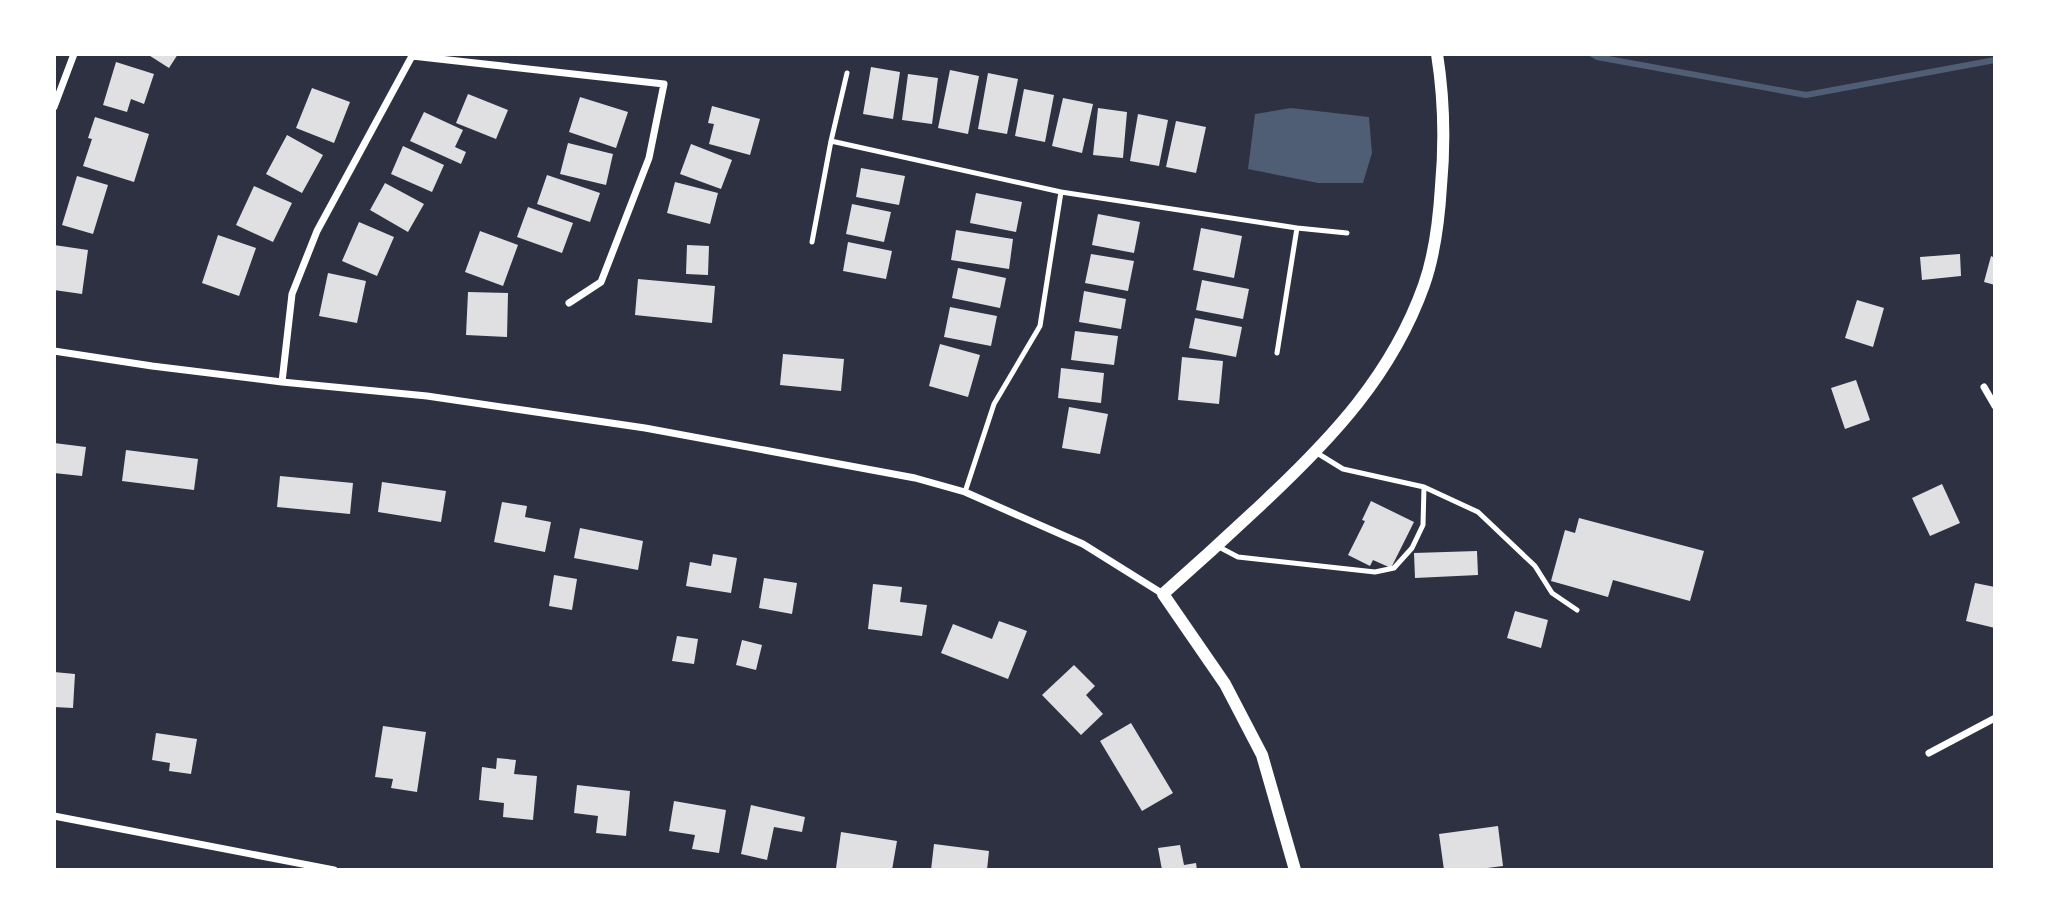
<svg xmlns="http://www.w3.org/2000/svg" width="2049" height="924" font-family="Helvetica,sans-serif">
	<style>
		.water { fill: #4f5d75 }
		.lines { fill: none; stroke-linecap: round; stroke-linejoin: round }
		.stream { stroke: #4f5d75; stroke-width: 6 }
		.building { fill: #e0e0e3 }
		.service { stroke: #fff; stroke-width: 5 }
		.minor { stroke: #fff; stroke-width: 7 }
		.tertiary { stroke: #fff; stroke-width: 12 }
	</style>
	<rect width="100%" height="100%" fill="#2d3142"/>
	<path class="water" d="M1291 108 1369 117 1372 153 1363 183H1318L1248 169 1255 114Z"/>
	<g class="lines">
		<path class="stream" d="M1592 54 1597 57 1806 95 1995 60"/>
	</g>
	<path class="building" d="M147 54H178L169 68Z
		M116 62 154 74 144 104 131 99 127 112 103 105Z
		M871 67 900 72 893 119 863 114Z
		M950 70 979 76 968 134 938 128Z
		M988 73 1018 79 1007 134 978 129Z
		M908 74 938 78 932 124 902 120Z
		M312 88 350 102 334 143 296 128Z
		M1024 89 1054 95 1045 142 1015 136Z
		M468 94 508 110 496 139 456 123Z
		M580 97 628 112 616 148 569 132Z
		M1063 98 1093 104 1082 153 1052 146Z
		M712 106 760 119 750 155 709 144 714 124 708 123Z
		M1098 108 1127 112 1123 158 1093 155Z
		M424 112 463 130 455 147 466 152 461 164 410 141Z
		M1138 114 1168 120 1159 166 1130 161Z
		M95 117 149 134 134 182 83 166 92 139 88 138Z
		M1176 121 1206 127 1196 173 1166 167Z
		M287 135 323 155 302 193 266 174Z
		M568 143 613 154 606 185 560 174Z
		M691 144 732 160 721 189 680 174Z
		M403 146 444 165 432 192 391 174Z
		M861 168 905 176 899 205 856 197Z
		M547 175 600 193 590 222 537 204Z
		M77 176 108 185 93 234 62 225Z
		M675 182 718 193 710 224 667 213Z
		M385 183 424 204 408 232 370 210Z
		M254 186 292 203 273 242 236 225Z
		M976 193 1022 202 1016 232 970 223Z
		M852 204 891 212 884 242 846 234Z
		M528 207 573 223 562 253 517 237Z
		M1098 214 1140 222 1134 253 1092 245Z
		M359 222 394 237 377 276 342 261Z
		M1201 228 1242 236 1234 278 1193 270Z
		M956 230 1013 239 1009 269 951 260Z
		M480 231 518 245 503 286 465 272Z
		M218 235 256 248 239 296 202 283Z
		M848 242 892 251 886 279 843 271Z
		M54 245 88 250 82 294 54 290Z
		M687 245 709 246 708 275 686 274Z
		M1091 254 1134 261 1128 291 1085 283Z
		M1960 254 1961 276 1922 280 1920 257Z
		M1991 256 1995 258V285L1984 282Z
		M958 268 1006 278 1000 308 952 298Z
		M328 273 366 281 357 323 319 316Z
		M638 279 715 286 712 323 635 315Z
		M1202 280 1249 289 1243 319 1196 310Z
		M1084 291 1126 299 1121 329 1079 322Z
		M468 292 508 293 507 337 466 335Z
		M1857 300 1884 308 1873 347 1845 338Z
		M950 307 997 316 991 346 944 337Z
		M1195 318 1242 327 1236 357 1189 348Z
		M1075 331 1118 336 1114 365 1071 360Z
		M940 344 980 355 968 397 929 386Z
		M783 354 844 359 841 391 780 385Z
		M1182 357 1223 361 1219 404 1178 400Z
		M1061 368 1104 373 1101 403 1058 398Z
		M1856 380 1870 420 1845 429 1831 388Z
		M1069 407 1108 414 1100 454 1062 448Z
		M54 443 86 447 82 476 54 473Z
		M126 450 198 459 194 490 122 481Z
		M280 476 353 483 350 514 277 507Z
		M382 482 446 491 441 522 378 512Z
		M1942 484 1960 523 1930 536 1912 498Z
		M1371 501 1414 522 1391 568 1373 560 1370 566 1348 555 1365 521 1362 520Z
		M502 502 527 506 525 517 551 522 545 552 494 542Z
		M1579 518 1704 551 1690 601 1613 580 1608 597 1551 581 1565 530 1575 533Z
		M580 528 643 541 638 570 574 558Z
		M1477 551 1478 575 1415 578 1414 553Z
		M713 554 737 558 731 593 686 586 690 562 711 566Z
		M554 575 577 579 572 610 549 606Z
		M764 578 797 583 792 614 759 608Z
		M1975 583 1995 587V628L1966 621Z
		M873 584 902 587 900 602 927 605 922 636 868 629Z
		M1515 611 1548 620 1541 648 1507 638Z
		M999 621 1027 631 1008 679 941 653 953 624 992 639Z
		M677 636 698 639 694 664 672 661Z
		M742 640 762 645 756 670 736 665Z
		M1074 665 1095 686 1086 695 1103 714 1081 735 1042 695Z
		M54 672 75 674 73 708 54 707Z
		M1131 723 1173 793 1142 811 1100 741Z
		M383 726 426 732 417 792 391 788 393 779 375 777Z
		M156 733 197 739 191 774 169 771 170 763 152 760Z
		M497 758 516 760 514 774 537 776 533 820 503 817 504 803 479 800 482 767 496 769Z
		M577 785 630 791 626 836 596 833 598 816 574 813Z
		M674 801 726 810 719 853 692 849 695 835 669 831Z
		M751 805 805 817 802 832 774 827 767 860 741 854Z
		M1498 826 1503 866 1472 870H1444L1439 834Z
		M841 832 897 841 892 870H848L836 868Z
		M934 844 989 851 987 870H931Z
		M1180 845 1184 865 1196 863 1197 870H1162L1158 848Z"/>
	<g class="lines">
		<path class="service" d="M831 141 1061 192
			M1297 228 1347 233
			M812 242 831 141 847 73
			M1424 487 1478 512 1535 566 1552 593 1577 610
			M965 492 994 404 1040 326 1061 192 1297 228 1277 353
			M1217 546 1238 557 1375 572 1394 568 1412 548 1423 525 1424 487 1343 469 1317 453"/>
		<path class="minor" d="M54 107 74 54
			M54 351 152 366 282 382 427 396 645 428 915 478 965 492 1083 544 1163 594
			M282 382 292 294 317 231 412 56 664 84 649 158 601 282 569 303
			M1984 387 1995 406
			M1929 753 1995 718
			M54 816 334 870"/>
		<path class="tertiary" d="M1295 870 1262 755 1225 684 1163 594C1197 564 1231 533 1265 501 1332 438 1392 375 1424 285 1435 254 1439 219 1441 186 1445 142 1444 98 1437 54"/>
	</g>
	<rect width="2049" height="924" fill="none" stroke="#ffffff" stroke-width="112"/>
</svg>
